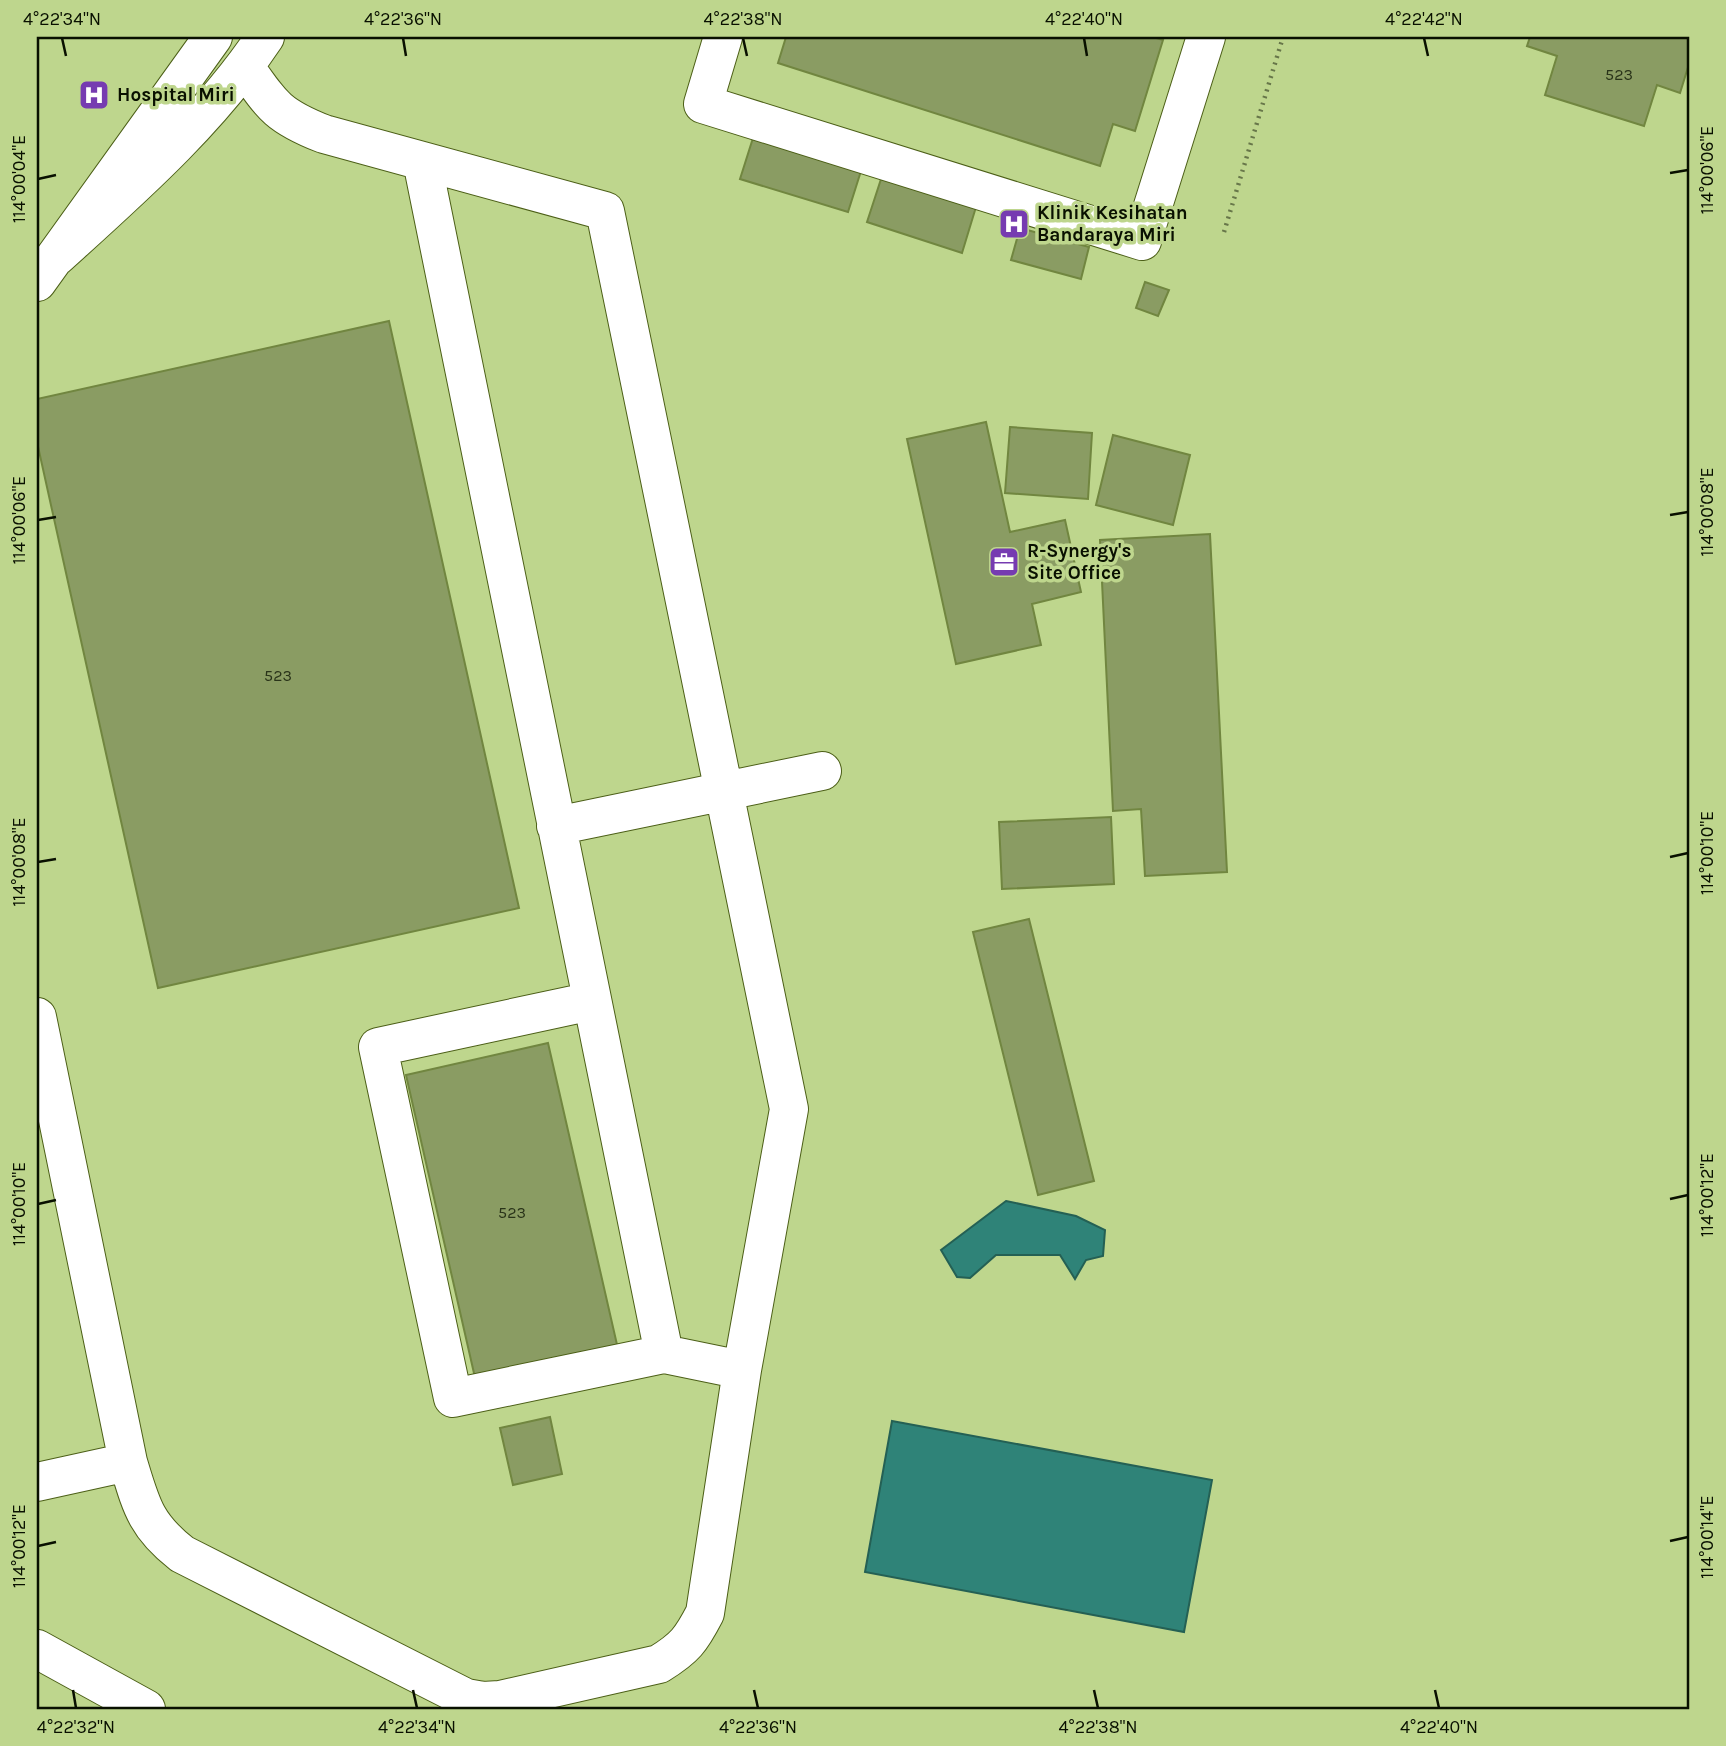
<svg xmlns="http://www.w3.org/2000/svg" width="1726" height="1746" font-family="Karla,sans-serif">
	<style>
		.water { fill: #2f8378; stroke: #246054; stroke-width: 2 }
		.building { fill: #8a9c63; stroke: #718640; stroke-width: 2 }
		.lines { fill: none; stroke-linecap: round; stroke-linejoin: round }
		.minor-casing { stroke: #4c5f17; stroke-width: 40 }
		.path { stroke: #677649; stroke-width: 4.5; stroke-dasharray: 2 5; stroke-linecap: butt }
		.minor { stroke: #fff; stroke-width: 38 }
		.ticks { fill: none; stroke: #091000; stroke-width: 2.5 }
		.labels { text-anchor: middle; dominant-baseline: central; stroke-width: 7; stroke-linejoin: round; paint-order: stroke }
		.number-label { font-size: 16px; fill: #293319 }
		.poi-label { font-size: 19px; font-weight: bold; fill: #091000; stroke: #bed68d; text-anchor: start }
		.neatline { fill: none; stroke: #091000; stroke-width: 2.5 }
		.ticks-label { font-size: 18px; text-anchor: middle; fill: #091000 }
	</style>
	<rect width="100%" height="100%" fill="#bed68d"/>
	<path class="water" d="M1006 1201 1076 1216 1105 1230 1103 1256 1086 1260 1075 1279 1060 1255H996L970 1278 957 1277 941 1250Z
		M892 1421 1212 1480 1184 1632 865 1572Z"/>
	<path class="building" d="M786 37H1153L1163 40 1135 131 1113 124 1100 166 778 63Z
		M1530 37H1689V64L1680 93 1657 85 1644 126 1545 95 1557 56 1527 46Z
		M753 138 861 171 848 212 740 179Z
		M882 176 976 207 962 253 867 222Z
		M1020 228 1089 247 1081 279 1011 260Z
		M1145 282 1169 290 1158 316 1136 308Z
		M389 321 519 908 158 988 37 442V399Z
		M986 422 1010 532 1065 520 1081 592 1032 604 1041 645 956 664 907 439Z
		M1010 427 1092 433 1088 499 1005 493Z
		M1113 435 1190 455 1173 525 1096 505Z
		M1210 534 1227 872 1145 876 1141 809 1113 811 1100 540Z
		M1111 817 1114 884 1002 889 999 822Z
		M1029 919 1094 1181 1038 1195 973 932Z
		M548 1043 618 1349 476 1382 406 1075Z
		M550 1417 562 1474 513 1485 500 1428Z"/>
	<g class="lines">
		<g class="minor-casing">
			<path id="minor" d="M723 37 703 104 1142 241 1206 37
				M422 161 664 1354
				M56 257C131 189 209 121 265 37
				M37 282 213 37
				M556 826 822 771
				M592 1001 378 1047 453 1398 664 1354 742 1370
				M37 1017 128 1462C141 1505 145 1525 182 1554L466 1698 483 1701 500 1700 659 1664C685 1648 691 1640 705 1613L742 1370 789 1109 605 211 324 134C278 116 272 106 245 67
				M37 1482 128 1462
				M37 1649 146 1709"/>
		</g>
		<path class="path" d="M1224 232 1283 37"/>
		<use href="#minor" class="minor"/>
	</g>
	<path class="ticks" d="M62 38 66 56M403 38 406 56M743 38 747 56M1084 38 1087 56M1424 38 1428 56M1670 173 1688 170M38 179 56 175M1670 515 1688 512M38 520 56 517M1670 857 1688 853M38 862 56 859M1670 1199 1688 1195M38 1204 56 1200M1670 1541 1688 1537M38 1546 56 1542M73 1690 76 1708M413 1690 417 1708M754 1690 758 1708M1094 1690 1098 1708M1435 1690 1439 1708"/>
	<defs>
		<g id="hospital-square" transform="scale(1.575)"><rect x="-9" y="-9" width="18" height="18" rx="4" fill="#763bb1" stroke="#bed68d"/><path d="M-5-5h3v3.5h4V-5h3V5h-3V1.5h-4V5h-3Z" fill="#fff"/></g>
		<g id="office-square" transform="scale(1.575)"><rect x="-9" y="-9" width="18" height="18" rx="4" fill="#763bb1" stroke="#bed68d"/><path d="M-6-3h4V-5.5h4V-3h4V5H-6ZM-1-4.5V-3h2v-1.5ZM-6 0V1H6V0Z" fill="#fff"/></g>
	</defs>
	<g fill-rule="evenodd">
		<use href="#hospital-square" x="94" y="95"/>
		<use href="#hospital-square" x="1014" y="224"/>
		<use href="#office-square" x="1004" y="562"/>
	</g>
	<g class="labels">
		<g class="number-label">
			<text x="1619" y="74">523</text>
			<text x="278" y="675">523</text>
			<text x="512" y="1212">523</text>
		</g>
		<g class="poi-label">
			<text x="117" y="95">Hospital Miri</text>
			<text x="1037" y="213">Klinik Kesihatan<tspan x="1037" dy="22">Bandaraya Miri</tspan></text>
			<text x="1027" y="551">R-Synergy's<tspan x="1027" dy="22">Site Office</tspan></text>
		</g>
	</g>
	<rect width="1726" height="1746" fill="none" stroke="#bed68d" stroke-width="77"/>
	<rect x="38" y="38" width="1650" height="1670" class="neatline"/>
	<g class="ticks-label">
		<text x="62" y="25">4°22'34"N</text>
		<text x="403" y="25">4°22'36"N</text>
		<text x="743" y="25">4°22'38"N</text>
		<text x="1084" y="25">4°22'40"N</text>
		<text x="1424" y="25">4°22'42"N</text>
		<text transform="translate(1707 170) rotate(-90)" y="6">114°00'06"E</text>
		<text transform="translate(19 179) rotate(-90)" y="6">114°00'04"E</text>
		<text transform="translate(1707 512) rotate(-90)" y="6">114°00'08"E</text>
		<text transform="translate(19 520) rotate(-90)" y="6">114°00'06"E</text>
		<text transform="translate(1707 853) rotate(-90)" y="6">114°00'10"E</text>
		<text transform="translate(19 862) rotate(-90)" y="6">114°00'08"E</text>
		<text transform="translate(1707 1195) rotate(-90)" y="6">114°00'12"E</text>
		<text transform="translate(19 1204) rotate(-90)" y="6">114°00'10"E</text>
		<text transform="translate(1707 1537) rotate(-90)" y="6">114°00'14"E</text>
		<text transform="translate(19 1546) rotate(-90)" y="6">114°00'12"E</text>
		<text x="76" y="1733">4°22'32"N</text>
		<text x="417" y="1733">4°22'34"N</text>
		<text x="758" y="1733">4°22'36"N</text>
		<text x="1098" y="1733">4°22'38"N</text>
		<text x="1439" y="1733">4°22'40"N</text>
	</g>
</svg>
